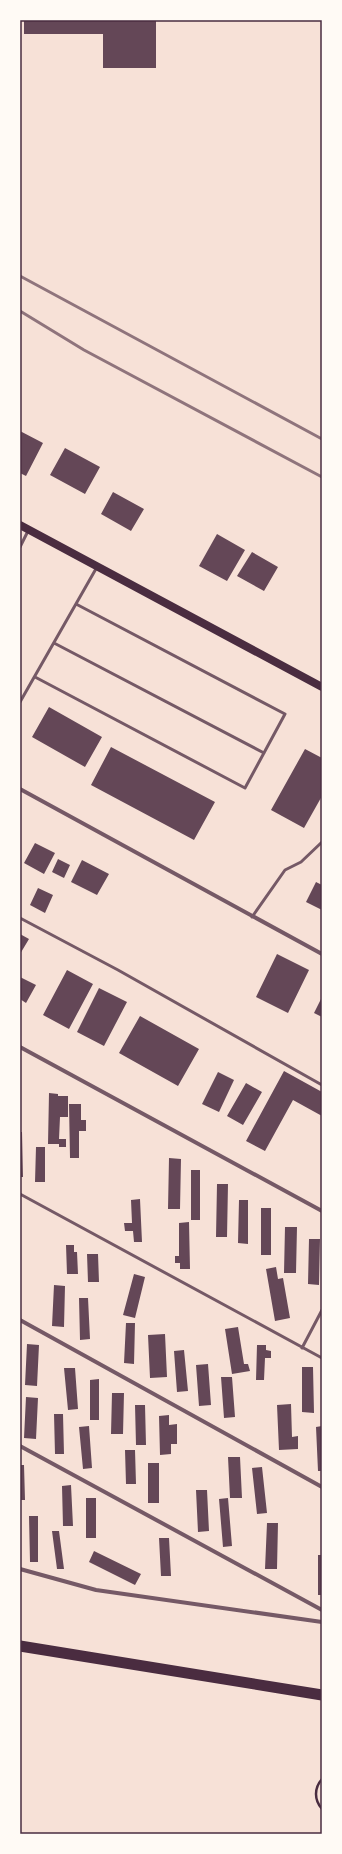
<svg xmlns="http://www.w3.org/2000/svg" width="342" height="1854" font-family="Raleway,sans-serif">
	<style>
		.building { fill: #644757 }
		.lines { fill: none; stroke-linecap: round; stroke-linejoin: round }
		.path { stroke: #4a2c40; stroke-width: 2.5 }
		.service { stroke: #755966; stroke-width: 3 }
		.minor { stroke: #755966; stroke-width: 4 }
		.secondary { stroke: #4a2c40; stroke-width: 8 }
		.trunk { stroke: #4a2c40; stroke-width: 11 }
		.rail { stroke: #8f747c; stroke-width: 3 }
		.neatline { fill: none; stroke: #4a2c40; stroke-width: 1.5 }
	</style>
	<rect width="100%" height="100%" fill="#f7e1d7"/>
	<path class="building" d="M24 20H156V68H103V34H24Z
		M20 431 43 443 26 476 20 473Z
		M65 448 100 467 85 494 50 475Z
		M113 492 144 509 131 531 101 514Z
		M217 534 245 550 227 581 199 566Z
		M252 552 278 567 264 591 237 576Z
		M49 707 102 737 85 767 32 737Z
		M111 747 215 802 194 840 91 785Z
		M305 749 322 758V796L304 828 271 810Z
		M35 843 55 853 44 874 24 863Z
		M58 859 70 865 64 878 52 872Z
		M82 860 109 874 97 895 71 882Z
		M316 882 322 885V910L306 902Z
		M38 888 53 895 45 913 30 905Z
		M20 934 29 939 20 954Z
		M277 954 309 970 288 1013 256 997Z
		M67 970 93 984 69 1029 43 1015Z
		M20 977 36 985 26 1003 20 999Z
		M99 988 127 1002 104 1046 77 1032Z
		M322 997V1017L314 1013Z
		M140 1016 199 1049 178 1086 119 1053Z
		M284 1071 322 1092V1116L293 1100 265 1151 246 1141Z
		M218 1072 234 1080 219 1112 202 1104Z
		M246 1083 262 1092 243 1125 227 1116Z
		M49 1093 58 1094V1096H68V1117H60L59 1139H66V1147H59V1144H48Z
		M69 1104H81V1120H86V1131H79V1158H70Z
		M20 1132H22L23 1177H20Z
		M36 1147H45V1182H35Z
		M169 1158 181 1159 180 1209H168Z
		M191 1170H200V1220H191Z
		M217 1184H228L227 1237H216Z
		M140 1199 142 1242H134L133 1231H125L124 1223H132L131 1200Z
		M239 1200H248V1244L238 1243Z
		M261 1208H271V1255H261Z
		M189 1222 190 1269H180V1263H175V1256H179V1223Z
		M285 1227H297L296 1273H284Z
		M309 1239H320L319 1285 308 1284Z
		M66 1245H74V1252H77L78 1274H67Z
		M87 1254H98L99 1282H88Z
		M276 1267 278 1279 283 1278 290 1318 275 1321 266 1269Z
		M134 1274 145 1277 135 1318 123 1315Z
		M54 1285 65 1286 64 1327 52 1326Z
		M79 1298H88L90 1339 80 1340Z
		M126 1323H135L134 1364 124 1363Z
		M238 1327 244 1364H248L250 1371 232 1374 225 1329Z
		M165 1334 167 1377 150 1378 148 1335Z
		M27 1344 39 1345 37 1386 25 1385Z
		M257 1345H266V1350L271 1351V1358H265L264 1380H256Z
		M184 1350 188 1391 177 1392 174 1351Z
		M208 1364 211 1405 199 1406 196 1365Z
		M302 1367H313L314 1413 302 1412Z
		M64 1368H75L78 1409 68 1410Z
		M221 1377H232L235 1417 224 1418Z
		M99 1379V1420H90V1380Z
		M112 1393H124L123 1434H111Z
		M26 1397 38 1398 36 1439 24 1438Z
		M291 1404 292 1437 298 1436V1449L279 1450 277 1405Z
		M135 1405H145L146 1445H136Z
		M54 1414H63L64 1454H55Z
		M169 1415V1425L177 1424V1444H171V1454L160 1455 159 1416Z
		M89 1426 92 1468 83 1469 79 1427Z
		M322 1426V1471H318L316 1427Z
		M125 1450H135L136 1484H126Z
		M228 1457H240L242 1498H230Z
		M148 1463H159V1503H148Z
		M20 1465H24L25 1500H20Z
		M262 1467 267 1513 257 1514 252 1468Z
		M71 1485 73 1526H63L62 1486Z
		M196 1490H207L209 1531 198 1532Z
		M86 1498H96V1538H86Z
		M228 1498 232 1546 223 1547 219 1499Z
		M29 1516H38V1562H30Z
		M267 1523H278L277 1569H265Z
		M52 1531H59L64 1569H57Z
		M159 1538H169L171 1576H161Z
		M94 1551 141 1574 135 1585 89 1562Z
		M318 1555H322V1595H318Z"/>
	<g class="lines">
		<path class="path" d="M322 1779C314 1788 314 1800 322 1809"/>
		<path class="service" d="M20 547 28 531
			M54 643 264 753
			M35 677 245 788 285 714 76 604
			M20 702 97 567
			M252 917 285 870 301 862 322 842
			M20 918 118 970 322 1085
			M20 1194 322 1358
			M302 1348 322 1310"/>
		<path class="minor" d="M20 789 322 954
			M20 1047 322 1211
			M20 1320 322 1487
			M20 1446 322 1610
			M20 1569 96 1590 322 1622"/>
		<path class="secondary" d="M20 525 322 687"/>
		<path class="trunk" d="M20 1646 322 1695"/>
		<path class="rail" d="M20 276 322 439
			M20 311 84 350 322 477"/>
	</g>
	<rect width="342" height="1854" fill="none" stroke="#fffaf5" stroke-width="42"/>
	<rect x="21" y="21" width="300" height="1812" class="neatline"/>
</svg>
